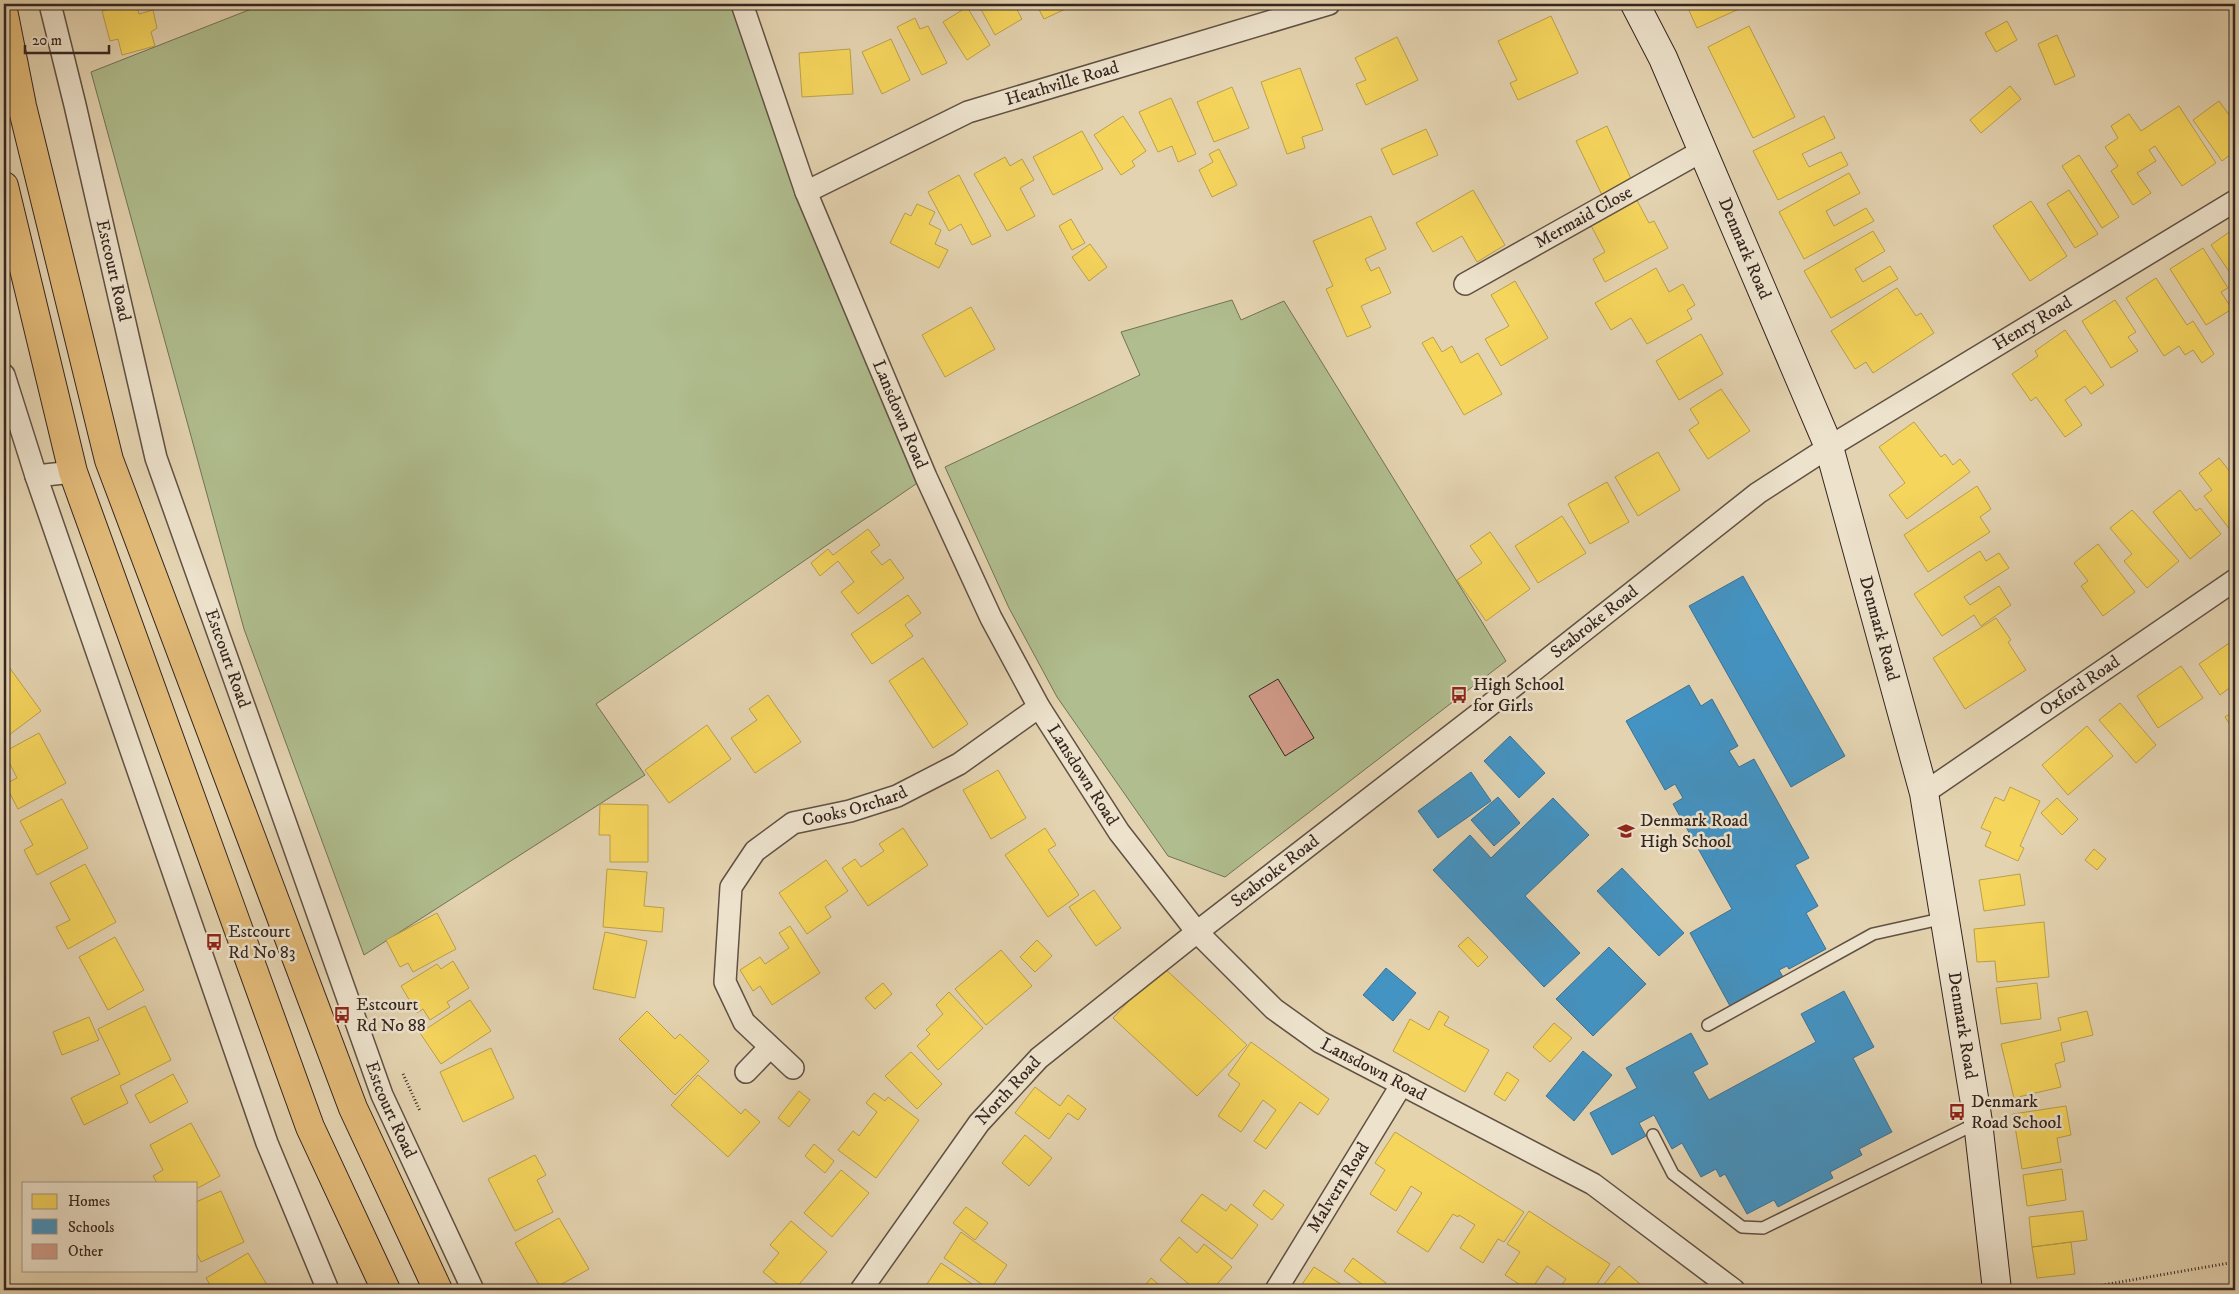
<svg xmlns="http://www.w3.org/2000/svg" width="2239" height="1294" font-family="'IM FELL DW Pica',serif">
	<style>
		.green { fill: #b0bd8e; stroke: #727257 }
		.homes { fill: #f6d55c; stroke: #bca04a }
		.schools { fill: #4393c3; stroke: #3f7292 }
		.building { fill: #d29c8b; stroke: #352620 }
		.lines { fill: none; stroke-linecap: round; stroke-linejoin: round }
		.lane-casing { stroke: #615144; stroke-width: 14 }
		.street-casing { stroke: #615144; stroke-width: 24 }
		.secondary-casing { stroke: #352620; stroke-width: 30 }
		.primary-casing { stroke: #352620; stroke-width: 30 }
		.path { stroke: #352620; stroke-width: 3; stroke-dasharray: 1 2.5; stroke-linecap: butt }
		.lane { stroke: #ede2cc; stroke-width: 11 }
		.street { stroke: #ede2cc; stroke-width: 21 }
		.secondary { stroke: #ede2cc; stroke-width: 28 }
		.primary { stroke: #e2ba78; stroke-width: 28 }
		.labels { text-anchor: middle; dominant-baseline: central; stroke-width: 5; stroke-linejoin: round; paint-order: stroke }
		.street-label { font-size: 18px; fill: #352620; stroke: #ede2cc }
		.poi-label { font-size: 18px; fill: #352620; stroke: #ede2cc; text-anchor: start }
	</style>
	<rect width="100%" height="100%" fill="#e4d3b0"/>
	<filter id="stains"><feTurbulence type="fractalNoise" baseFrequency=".004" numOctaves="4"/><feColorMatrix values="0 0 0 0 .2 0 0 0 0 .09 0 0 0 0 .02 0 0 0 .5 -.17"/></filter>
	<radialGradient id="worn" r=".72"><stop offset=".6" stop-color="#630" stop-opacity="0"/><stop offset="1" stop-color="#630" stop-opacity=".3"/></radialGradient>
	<path class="green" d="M264 4H742L926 477 596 704 645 775 364 955 244 629 91 72Z
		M1232 300 1241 320 1284 301 1506 661 1225 877 1168 856 1057 697 1009 608 945 467 1140 375 1121 332Z"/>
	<path class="homes" d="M115 4H136L139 14 153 10 157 28 151 32 155 46 122 55 118 39 110 41 102 11 114 8Z
		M796 4H812L799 10Z
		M978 4H1014L1022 19 995 35Z
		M1036 4H1070L1072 6 1044 19Z
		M1686 4H1750L1697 28Z
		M967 7 990 45 967 60 943 22Z
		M1551 16 1578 73 1518 100 1510 83 1517 80 1498 41Z
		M915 18 920 29 928 26 947 63 922 75 897 27Z
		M2007 21 2017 40 1996 52 1985 33Z
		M1749 26 1795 117 1753 138 1708 47Z
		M2057 35 2075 76 2055 85 2038 44Z
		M1397 37 1418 80 1366 105 1356 84 1366 80 1355 58Z
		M891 39 910 80 882 94 862 52Z
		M850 49 853 94 802 97 799 53Z
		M1300 68 1323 130 1302 137 1305 148 1287 154 1261 82Z
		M2010 86 2021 99 1981 133 1970 120Z
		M1232 87 1249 128 1214 142 1197 102Z
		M1171 98 1196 154 1178 162 1172 146 1158 152 1139 112Z
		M2219 101 2235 123V151L2222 161 2193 120Z
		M2179 106 2216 163 2182 186 2155 146 2149 150 2156 161 2137 173 2151 193 2133 205 2111 171 2118 166 2105 147 2118 138 2111 126 2129 114 2141 131Z
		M1123 116 1146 151 1132 161 1135 166 1121 175 1094 135Z
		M1824 116 1835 138 1802 154 1809 167 1841 152 1848 165 1778 200 1753 151Z
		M1607 126 1632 181 1602 195 1576 141Z
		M1426 129 1438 155 1393 175 1381 149Z
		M1082 131 1103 169 1053 195 1033 157Z
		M1219 149 1237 185 1212 197 1199 170 1213 162 1209 154Z
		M2079 155 2119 217 2102 228 2062 166Z
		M1005 157 1010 166 1022 159 1034 180 1020 188 1035 216 1007 231 974 174Z
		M1849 173 1860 193 1826 211 1834 226 1866 208 1874 221 1804 259 1779 212Z
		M959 175 991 236 972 245 961 224 949 231 928 192Z
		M1473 190 1505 245 1477 262 1462 236 1433 252 1416 223Z
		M2069 190 2098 234 2075 248 2047 204Z
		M1633 193 1649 223 1654 221 1668 248 1605 282 1593 259 1605 252 1587 218Z
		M2031 201 2067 256 2030 281 1993 226Z
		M917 204 935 212 929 224 941 230 935 244 948 250 939 268 890 243 905 213 911 216Z
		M1371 216 1386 249 1365 259 1371 271 1379 267 1391 293 1361 306 1371 327 1347 337 1326 289 1333 286 1313 241Z
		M1071 219 1085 243 1072 250 1059 226Z
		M2235 228V280L2211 245Z
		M1873 231 1885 251 1855 269 1863 282 1890 266 1898 279 1831 318 1804 271Z
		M1090 244 1107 267 1089 281 1072 257Z
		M2203 248 2228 288 2221 292 2232 309 2206 325 2170 269Z
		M1656 268 1669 292 1683 284 1695 305 1687 310 1692 319 1647 344 1631 318 1611 330 1595 303Z
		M2156 278 2187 325 2193 321 2214 354 2202 363 2193 350 2185 355 2179 346 2164 356 2126 298Z
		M1515 281 1548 338 1501 366 1485 339 1509 326 1491 295Z
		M1897 288 1916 316 1921 313 1934 333 1873 373 1866 362 1855 369 1831 331Z
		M2115 300 2136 332 2128 337 2138 351 2111 368 2082 321Z
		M971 307 995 349 945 377 922 335Z
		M2065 330 2104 385 2091 394 2085 386 2065 400 2082 425 2065 437 2036 397 2031 401 2012 374 2038 356 2035 351Z
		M1701 334 1723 374 1679 400 1656 361Z
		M1433 337 1442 352 1452 346 1461 363 1478 353 1502 394 1464 415 1422 343Z
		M1721 389 1750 431 1708 459 1689 430 1699 423 1690 409Z
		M1914 422 1941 457 1945 454 1953 465 1960 459 1970 472 1907 519 1889 495 1905 483 1879 447Z
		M1658 452 1680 490 1638 516 1615 477Z
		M2219 458 2235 478V528L2231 531 2204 496 2212 490 2199 473Z
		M1607 482 1629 522 1590 544 1568 504Z
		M1977 486 1991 509 1980 517 1990 532 1928 572 1904 535Z
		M2180 490 2196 511 2200 508 2221 534 2190 559 2153 512Z
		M2132 510 2179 561 2147 588 2124 561 2132 554 2110 528Z
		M1562 516 1586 553 1538 583 1515 546Z
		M868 529 880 545 871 552 882 565 890 559 904 578 858 614 841 592 854 582 838 561 820 576 811 563 828 549 833 555Z
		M1490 532 1530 589 1486 621 1457 580 1482 563 1470 546Z
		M2098 544 2135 592 2103 616 2081 586 2088 581 2074 563Z
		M1980 551 1986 561 1999 553 2009 568 1964 597 1970 605 1999 586 2011 605 1981 626 1974 615 1942 636 1914 594Z
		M908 595 921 613 905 625 913 636 872 664 851 634Z
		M1996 618 2011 640 2008 642 2026 670 1965 709 1933 658Z
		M4 632 10 642 4 646Z
		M2235 639V684L2220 695 2199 664Z
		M923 658 968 724 933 748 889 681Z
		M4 660 41 711 5 738 4 736Z
		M2181 666 2203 698 2158 728 2137 696Z
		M768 695 801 742 755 773 731 738 757 720 749 709Z
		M2120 703 2156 745 2136 763 2099 720Z
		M2235 711V732L2225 717Z
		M707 725 731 759 669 803 645 770Z
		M2087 726 2113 756 2068 795 2042 765Z
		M39 733 66 783 18 809 5 784 17 778 4 752Z
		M998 770 1026 818 991 839 963 790Z
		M2010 787 2040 801 2020 846 2024 848 2018 861 1985 846 1991 832 1981 828 1995 797 2004 801Z
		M2057 798 2078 819 2062 835 2041 813Z
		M62 799 88 848 37 875 24 850 33 845 20 821Z
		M600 804 648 805V862H610V835H599Z
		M903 828 928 865 868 906 842 868 855 859 861 867 884 851 879 844Z
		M1045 828 1056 845 1048 850 1079 895 1048 917 1005 855Z
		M2094 849 2106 859 2097 870 2085 860Z
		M826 860 848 891 825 907 831 917 807 934 779 893Z
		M85 864 116 922 68 949 56 927 70 920 50 883Z
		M607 869 647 872 644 906 664 908 662 932 603 927Z
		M2020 874 2025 905 1984 911 1979 880Z
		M1094 890 1121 928 1096 946 1069 907Z
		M437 913 456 949 413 972 408 963 400 967 386 940Z
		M2044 922 2049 977 1997 982 1995 961 1977 962 1974 929Z
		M790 926 820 973 772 1005 760 986 753 991 740 970 760 957 765 964 789 948 779 933Z
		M605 932 647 941 635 998 593 989Z
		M115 937 144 990 108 1010 79 957Z
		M1468 937 1488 957 1478 967 1458 946Z
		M1037 940 1052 956 1035 972 1020 957Z
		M1001 950 1032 986 986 1025 955 989Z
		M453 961 469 988 447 1002 450 1007 430 1020 423 1009 417 1013 401 986 437 964 441 969Z
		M1162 966 1247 1045 1197 1096 1113 1018Z
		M883 983 892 994 875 1009 865 998Z
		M2037 983 2041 1019 2001 1024 1996 988Z
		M949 992 983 1028 938 1070 917 1046 930 1034 926 1030 943 1014 936 1005Z
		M470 1000 491 1031 441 1064 420 1033Z
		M145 1006 171 1060 120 1086 128 1103 84 1125 71 1098 120 1074 98 1029Z
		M647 1011 675 1039 680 1034 709 1061 675 1095 619 1039Z
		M1439 1011 1449 1017 1444 1025 1489 1050 1465 1092 1393 1051 1410 1019 1429 1030Z
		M2087 1011 2093 1035 2061 1043 2065 1061 2055 1064 2061 1087 2014 1098 2001 1044 2061 1030 2058 1018Z
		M89 1017 99 1040 62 1055 53 1032Z
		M1554 1023 1572 1038 1550 1062 1533 1047Z
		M1251 1042 1329 1099 1318 1115 1300 1102 1266 1149 1254 1141 1276 1110 1263 1100 1241 1132 1218 1116 1240 1084 1228 1075Z
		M491 1048 514 1098 463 1122 440 1072Z
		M911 1052 942 1084 917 1109 885 1076Z
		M1507 1072 1519 1080 1505 1101 1494 1094Z
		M173 1074 188 1102 150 1123 135 1095Z
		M698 1075 741 1114 745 1109 760 1122 728 1157 671 1105Z
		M1035 1087 1060 1106 1068 1095 1086 1109 1078 1120 1068 1113 1049 1139 1015 1113Z
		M799 1091 810 1100 789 1127 778 1118Z
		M874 1093 885 1101 888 1097 919 1120 876 1178 838 1150 853 1131 859 1136 877 1112 866 1103Z
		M2066 1106 2071 1135 2057 1138 2061 1162 2022 1169 2013 1114Z
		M191 1123 220 1176 196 1189V1183H157L153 1176 163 1170 150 1145Z
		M1395 1132 1524 1212 1504 1242 1498 1239 1483 1263 1460 1248 1475 1225 1459 1215 1458 1217 1453 1214 1428 1252 1397 1232 1422 1193 1411 1186 1396 1211 1370 1194 1385 1170 1375 1163Z
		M1025 1135 1052 1158 1029 1186 1002 1163Z
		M814 1144 834 1161 825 1173 805 1156Z
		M535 1155 546 1175 537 1180 553 1212 515 1231 488 1179Z
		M2062 1169 2066 1200 2027 1206 2023 1175Z
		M841 1170 869 1193 832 1237 804 1213Z
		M1264 1190 1284 1205 1272 1220 1253 1205Z
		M221 1191 244 1242 201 1262 196 1252V1202Z
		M1202 1194 1226 1211 1231 1204 1258 1225 1232 1259 1181 1221Z
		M966 1207 988 1223 975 1240 953 1223Z
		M1529 1211 1610 1264 1593 1290H1558L1566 1279 1547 1266 1531 1290H1528L1505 1275 1520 1252 1507 1244Z
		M2083 1211 2087 1240 2032 1247 2029 1217Z
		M559 1218 589 1269 551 1290H542L515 1243Z
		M791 1221 827 1252 794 1290H785L763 1272 779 1253 770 1245Z
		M961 1232 1007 1265 990 1290 944 1258Z
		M1179 1237 1197 1253 1204 1244 1232 1267 1212 1290H1196L1160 1260Z
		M2071 1242 2075 1274 2037 1278 2032 1247Z
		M248 1253 270 1290H223L222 1287 213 1290 206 1278Z
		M1353 1258 1386 1283 1381 1290H1370L1344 1271Z
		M941 1263 981 1290H923Z
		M1619 1266 1647 1290H1611L1604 1284Z
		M1314 1267 1350 1290H1298Z
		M1151 1278 1165 1290H1141Z
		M579 1286 581 1290H570Z"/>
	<path class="schools" d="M1743 576 1845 756 1791 787 1689 606Z
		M1689 685 1701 706 1712 699 1738 746 1729 751 1739 767 1754 759 1809 858 1795 865 1818 906 1806 913 1826 949 1789 969 1787 966 1779 970 1783 977 1730 1006 1690 933 1732 909 1673 804 1683 798 1675 784 1665 790 1626 721Z
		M1510 736 1545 773 1519 798 1484 761Z
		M1471 772 1491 801 1438 838 1418 811Z
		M1498 797 1520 823 1494 846 1471 820Z
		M1553 798 1589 835 1525 896 1580 953 1544 987 1433 870 1470 835 1491 858Z
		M1622 868 1684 933 1659 956 1597 891Z
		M1609 947 1646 984 1593 1036 1556 999Z
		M1386 968 1416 993 1393 1021 1363 995Z
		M1844 991 1874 1047 1853 1058 1892 1132 1859 1149 1862 1155 1830 1172 1833 1178 1778 1207 1774 1200 1747 1214 1725 1174 1720 1177 1716 1169 1701 1177 1682 1143 1672 1149 1654 1115 1639 1123 1646 1136 1612 1155 1590 1113 1637 1088 1626 1068 1691 1033 1708 1064 1693 1072 1709 1100 1816 1042 1801 1014Z
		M1583 1051 1612 1075 1574 1121 1546 1096Z"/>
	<path class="building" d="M1278 679 1314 738 1285 756 1249 696Z"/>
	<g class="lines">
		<g class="lane-casing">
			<path id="lane" d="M1708 1025 1873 934 1945 918
				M1653 1135 1673 1174 1742 1227 1763 1228 1977 1123"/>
		</g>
		<g class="street-casing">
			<g id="street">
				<path id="s1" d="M50 4 75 105 156 458 382 1095 473 1290"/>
				<path id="s2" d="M742 4 806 192 926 477 991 618 1039 707 1119 832 1197 932 1274 1009 1320 1042 1593 1184 1734 1290"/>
				<path id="s3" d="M806 192 968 112 1329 4"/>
				<path id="s4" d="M1465 284 1702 151"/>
				<path d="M4 375 36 476 267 1143 328 1290"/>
				<path d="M36 476 73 472"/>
				<path id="s5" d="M1924 793 2235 580"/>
				<path id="s6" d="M793 1068 744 1022 725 982 731 887 755 851 793 823 850 811 897 796 959 764 1039 707"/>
				<path d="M746 1072 770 1047"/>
				<path id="s7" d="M861 1290 979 1123 1039 1058 1197 932 1476 716 1758 493 1829 447 2235 201"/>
				<path id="s8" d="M1276 1290 1402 1084"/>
			</g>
		</g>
		<g class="secondary-casing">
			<g id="secondary">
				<path id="s9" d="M1635 4 1663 58 1829 447 1924 793 1978 1122 1997 1290"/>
			</g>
		</g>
		<g class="primary-casing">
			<path id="primary" d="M4 15 22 106 109 460 353 1108 438 1290
				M4 186 73 472 310 1127 386 1290"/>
		</g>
		<path class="path" d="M403 1074 420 1111
			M2074 1290 2235 1262"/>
		<use href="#lane" class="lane"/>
		<use href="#street" class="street"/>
		<use href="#secondary" class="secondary"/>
		<use href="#primary" class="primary"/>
	</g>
	<defs>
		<g id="bus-bare" transform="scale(1.35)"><path d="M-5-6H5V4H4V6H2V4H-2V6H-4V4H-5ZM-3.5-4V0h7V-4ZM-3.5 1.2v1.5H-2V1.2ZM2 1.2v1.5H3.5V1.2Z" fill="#8f2418" stroke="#ede2cc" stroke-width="2.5" paint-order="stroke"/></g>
		<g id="school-bare" transform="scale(1.35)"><path d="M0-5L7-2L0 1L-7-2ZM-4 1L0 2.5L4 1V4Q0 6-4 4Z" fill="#8f2418" stroke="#ede2cc" stroke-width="2.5" paint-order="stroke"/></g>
	</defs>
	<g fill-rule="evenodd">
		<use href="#bus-bare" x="1459" y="695"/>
		<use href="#school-bare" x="1626" y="831"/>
		<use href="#bus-bare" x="214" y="942"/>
		<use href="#bus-bare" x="342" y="1015"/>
		<use href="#bus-bare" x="1957" y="1112"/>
	</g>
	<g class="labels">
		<g class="street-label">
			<text stroke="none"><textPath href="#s3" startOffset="279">Heathville Road</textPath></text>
			<text stroke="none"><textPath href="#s4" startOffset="136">Mermaid Close</textPath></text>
			<text stroke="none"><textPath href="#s9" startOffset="268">Denmark Road</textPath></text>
			<text stroke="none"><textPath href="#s1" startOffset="274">Estcourt Road</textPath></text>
			<text stroke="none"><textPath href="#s7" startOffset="1530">Henry Road</textPath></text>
			<text stroke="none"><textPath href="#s2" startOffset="440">Lansdown Road</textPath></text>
			<text stroke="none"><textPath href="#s7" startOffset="999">Seabroke Road</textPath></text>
			<text stroke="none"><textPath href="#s9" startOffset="672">Denmark Road</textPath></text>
			<text stroke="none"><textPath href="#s1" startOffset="679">Estcourt Road</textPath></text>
			<text stroke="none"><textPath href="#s5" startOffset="189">Oxford Road</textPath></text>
			<text stroke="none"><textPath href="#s2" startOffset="845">Lansdown Road</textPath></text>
			<text stroke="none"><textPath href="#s6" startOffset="361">Cooks Orchard</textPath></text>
			<text stroke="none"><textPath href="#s7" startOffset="594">Seabroke Road</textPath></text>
			<text stroke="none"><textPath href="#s9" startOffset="1078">Denmark Road</textPath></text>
			<text stroke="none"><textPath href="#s2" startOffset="1265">Lansdown Road</textPath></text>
			<text stroke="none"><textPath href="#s7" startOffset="248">North Road</textPath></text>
			<text stroke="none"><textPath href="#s1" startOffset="1159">Estcourt Road</textPath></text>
			<text stroke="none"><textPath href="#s8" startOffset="120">Malvern Road</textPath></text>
		</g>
		<g class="poi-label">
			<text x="1473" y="685">High School<tspan x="1473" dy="21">for Girls</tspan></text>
			<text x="1640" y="821">Denmark Road<tspan x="1640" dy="21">High School</tspan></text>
			<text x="228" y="932">Estcourt<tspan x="228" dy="21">Rd No 83</tspan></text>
			<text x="356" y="1005">Estcourt<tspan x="356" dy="21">Rd No 88</tspan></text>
			<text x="1971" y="1102">Denmark<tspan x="1971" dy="21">Road School</tspan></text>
		</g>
	</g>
	<rect width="2239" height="1294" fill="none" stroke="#e4d3b0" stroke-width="20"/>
	<rect x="5" y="5" width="2229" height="1284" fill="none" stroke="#352620" stroke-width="2.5"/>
	<rect x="10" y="10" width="2219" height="1274" fill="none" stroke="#352620"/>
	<rect x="22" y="1182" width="175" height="90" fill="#ede2cc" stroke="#a39787"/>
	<rect x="32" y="1194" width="25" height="15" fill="#f6d55c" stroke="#a39787"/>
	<text x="68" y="1206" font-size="15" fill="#352620">Homes</text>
	<rect x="32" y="1219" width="25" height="15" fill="#4393c3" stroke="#a39787"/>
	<text x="68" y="1232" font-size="15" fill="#352620">Schools</text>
	<rect x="32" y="1244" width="25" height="15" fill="#d29c8b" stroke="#a39787"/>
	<text x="68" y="1256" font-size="15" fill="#352620">Other</text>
	<path d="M25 45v8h84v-8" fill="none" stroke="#352620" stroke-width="2.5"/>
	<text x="32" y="45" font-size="15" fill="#352620" stroke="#ede2cc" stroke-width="4" paint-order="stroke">20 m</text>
	<rect width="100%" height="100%" filter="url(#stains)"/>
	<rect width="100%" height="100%" fill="url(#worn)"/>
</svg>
